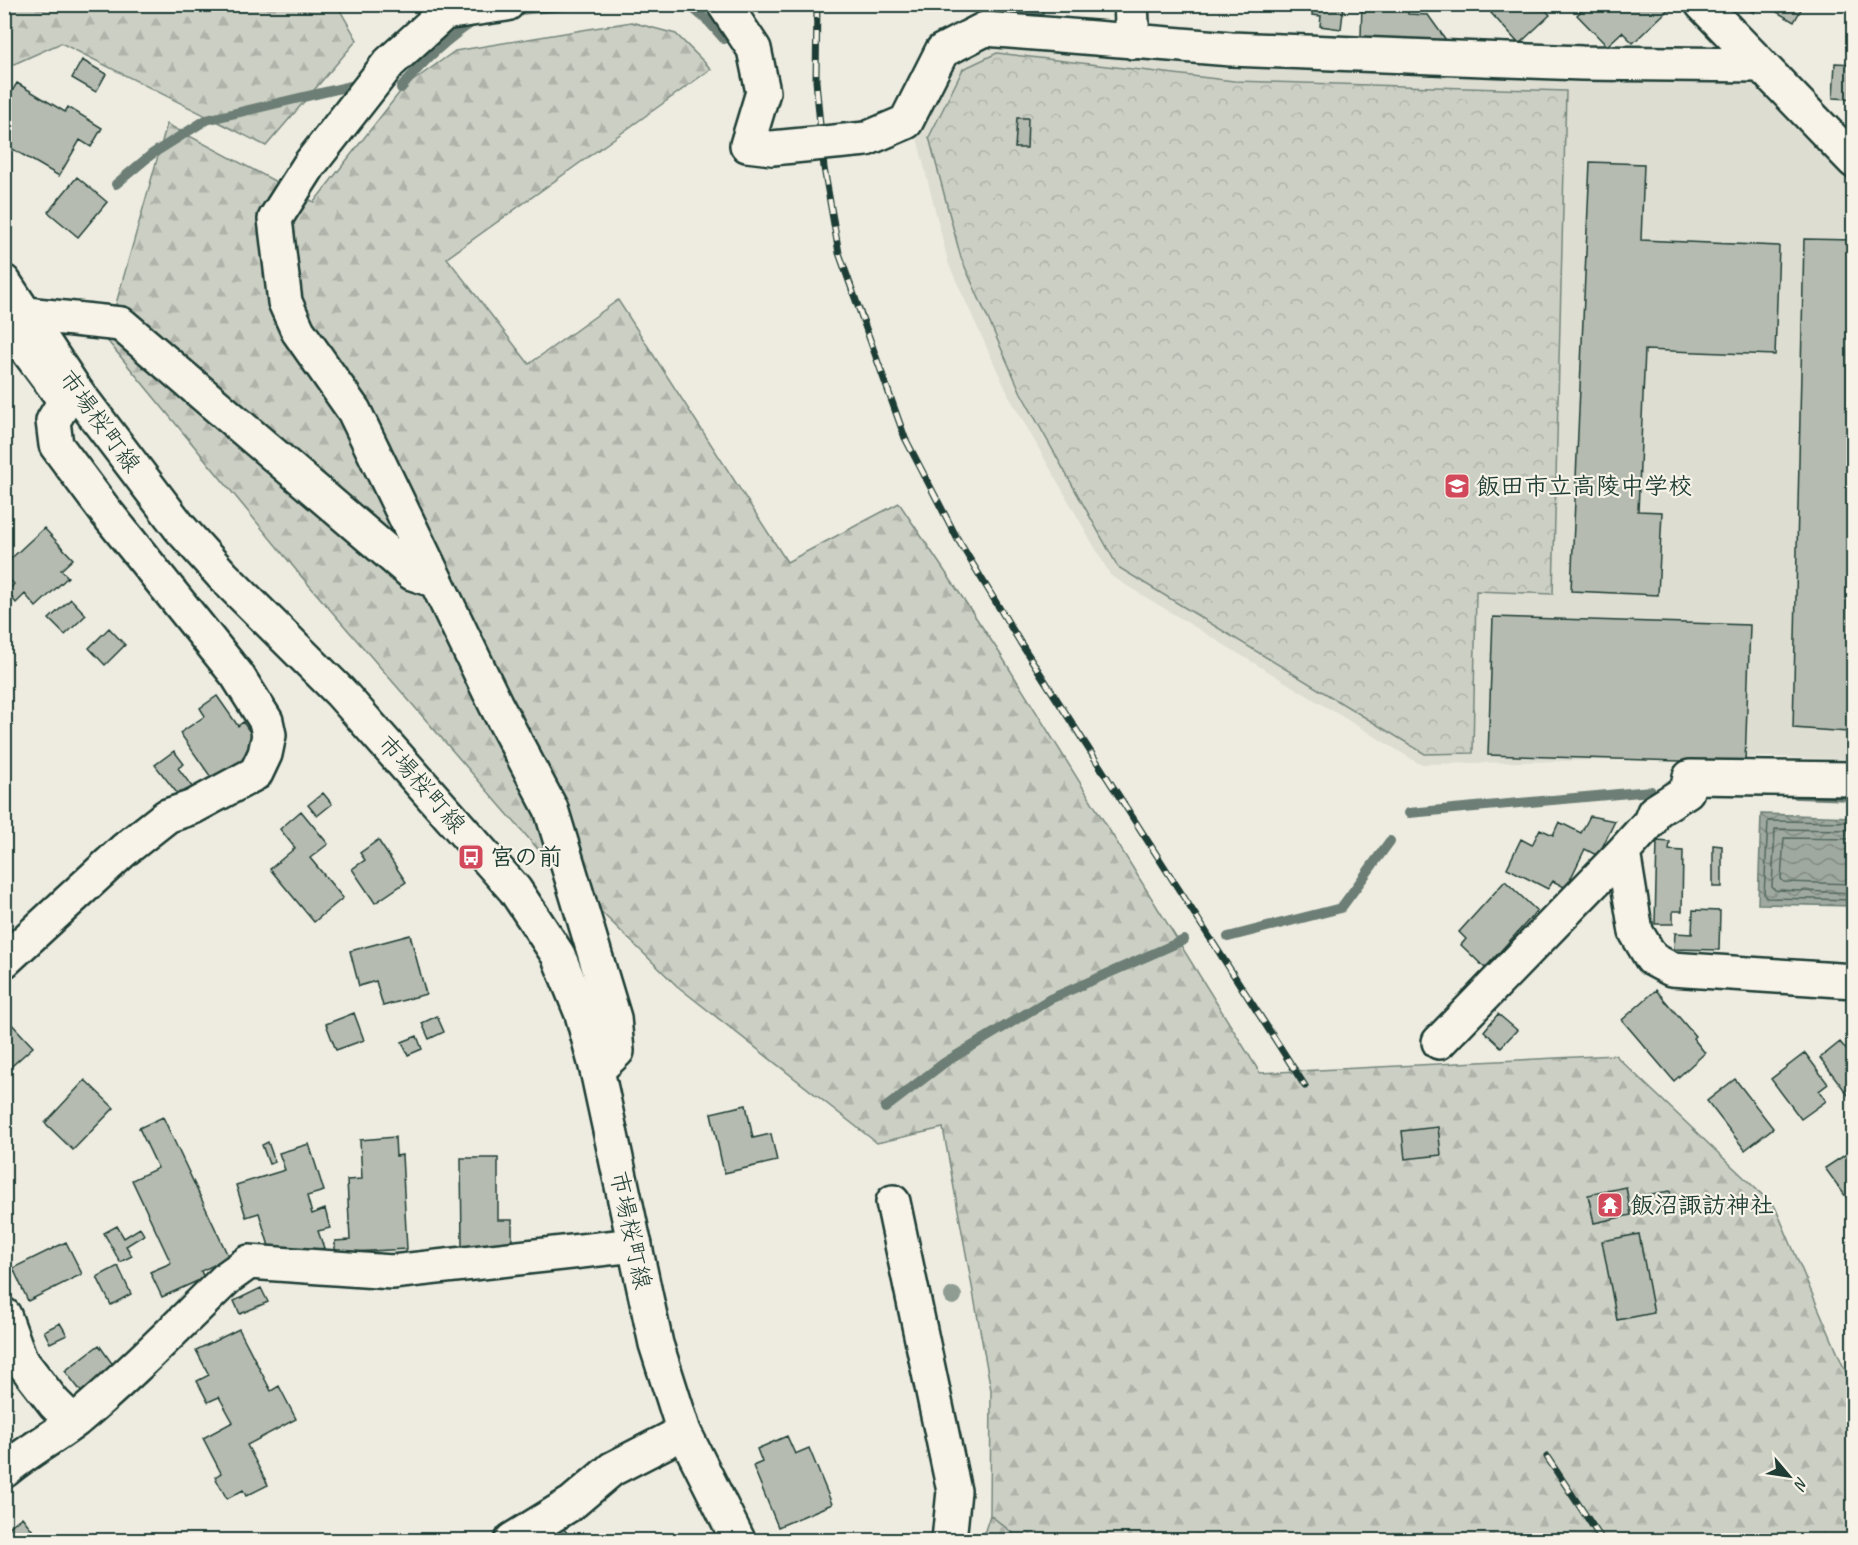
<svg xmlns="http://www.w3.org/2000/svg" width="1858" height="1545" font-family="Caveat,'Klee One',sans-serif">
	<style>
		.built { fill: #ddddd2 }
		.forest { fill: url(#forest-firs); stroke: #76867c; stroke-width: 1.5 }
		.cemetery { fill: url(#cemetery-stones); stroke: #76867c; stroke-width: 1.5 }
		.park { fill: url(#park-crowns); stroke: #76867c; stroke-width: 1.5 }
		.water { fill: url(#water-waves); stroke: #6c7e74; stroke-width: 1.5 }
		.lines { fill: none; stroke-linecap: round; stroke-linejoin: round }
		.shore { stroke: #52685f; stroke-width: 1.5 }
		.stream { stroke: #6c7e74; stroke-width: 10 }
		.building { fill: #b5bbb0; stroke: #1f3d34; stroke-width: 1.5 }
		.minor-casing { stroke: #1f3d34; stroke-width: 38 }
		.major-casing { stroke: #1f3d34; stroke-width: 38 }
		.minor { stroke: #f7f3e8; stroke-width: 33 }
		.major { stroke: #f7f3e8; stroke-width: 33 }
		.rail-casing { stroke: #1f3d34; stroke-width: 7 }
		.rail { stroke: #f7f3e8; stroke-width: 4.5; stroke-dasharray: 14; stroke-linecap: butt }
		.minor-bridge-casing { stroke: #1f3d34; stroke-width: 38; stroke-linecap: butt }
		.minor-bridge { stroke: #f7f3e8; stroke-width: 33 }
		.tree { fill: #8f9c92 }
		.labels { text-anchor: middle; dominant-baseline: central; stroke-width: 4.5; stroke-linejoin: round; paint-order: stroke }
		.street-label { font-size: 24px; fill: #1f3d34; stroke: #f7f3e8 }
		.poi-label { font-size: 24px; font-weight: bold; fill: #1f3d34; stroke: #f7f3e8; text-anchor: start }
	</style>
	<defs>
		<pattern id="forest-firs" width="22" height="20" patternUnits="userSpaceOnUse" patternTransform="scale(1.5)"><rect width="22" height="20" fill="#cccfc4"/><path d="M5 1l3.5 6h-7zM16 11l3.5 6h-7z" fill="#afb3a9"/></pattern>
		<pattern id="cemetery-stones" width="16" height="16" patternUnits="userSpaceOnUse" patternTransform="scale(1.5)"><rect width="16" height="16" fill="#cccfc4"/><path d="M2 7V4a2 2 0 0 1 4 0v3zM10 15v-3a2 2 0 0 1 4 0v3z" fill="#afb3a9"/></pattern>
		<pattern id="park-crowns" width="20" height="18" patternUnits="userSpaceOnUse" patternTransform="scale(1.5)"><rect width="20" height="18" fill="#cccfc4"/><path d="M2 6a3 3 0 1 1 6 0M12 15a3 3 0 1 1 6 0" fill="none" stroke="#afb3a9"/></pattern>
		<pattern id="water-waves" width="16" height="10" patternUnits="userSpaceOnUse" patternTransform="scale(1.5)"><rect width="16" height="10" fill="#9fa99f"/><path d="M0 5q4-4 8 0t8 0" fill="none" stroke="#818b82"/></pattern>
	</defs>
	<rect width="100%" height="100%" fill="#eeece1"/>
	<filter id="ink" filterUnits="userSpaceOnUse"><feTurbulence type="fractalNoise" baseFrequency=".0167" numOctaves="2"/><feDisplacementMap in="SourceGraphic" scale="12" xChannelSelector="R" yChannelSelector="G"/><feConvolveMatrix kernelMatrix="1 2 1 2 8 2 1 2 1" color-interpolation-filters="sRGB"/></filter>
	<g filter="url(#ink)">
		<path class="built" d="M994 43 1233 69 1755 84 1853 182V759L1763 757 1420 764 1111 576 1009 396 949 265 917 138 954 61Z"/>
		<path class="forest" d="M5 4 337 5 357 40 266 146 61 43 5 68Z
			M631 22 676 34 711 69 447 258 529 364 618 300 787 562 899 503 999 652 1260 1073 1615 1055 1775 1207 1853 1389V1540H1021L990 1515 991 1390 943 1128 877 1143 677 986 543 855 301 576 106 339 167 124 314 202 403 88 455 51Z"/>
		<path class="cemetery" d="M990 1515 1021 1540H982Z"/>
		<path class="park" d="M997 53 1234 81 1566 91 1553 594 1476 591 1473 753 1425 754 1118 567 1021 393 961 258 929 137 963 69Z"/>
		<path class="water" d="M1761 814 1853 817V906L1758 904Z"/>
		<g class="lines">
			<path class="shore" d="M1854 822 1768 821 1764 895 1767 898 1854 900
				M1854 830 1775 829 1772 887 1775 890 1854 893
				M1854 839 1784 838 1781 879 1784 882 1854 884"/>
			<path class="stream" d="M688 4 709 22 724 39
				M508 11 586 4
				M401 88C423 61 447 38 476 20
				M116 184 152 154 206 120 363 83
				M1797 794 1854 796
				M1409 813 1651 791
				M1228 937 1341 908 1390 841
				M885 1108 944 1063 1050 999 1184 940"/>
		</g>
		<path class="building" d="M927 4H973V8L927 7Z
			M996 4H1043V14H996Z
			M1057 4H1098V8L1057 11Z
			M1313 4H1344L1341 29 1320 26 1321 16 1312 15Z
			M1362 4H1408V14L1428 15 1446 40 1361 37Z
			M1500 4H1540L1550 15 1519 44 1491 13Z
			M1588 4H1663L1668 10 1633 43 1622 32 1607 46 1577 15Z
			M1739 4H1758L1754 13Z
			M1763 4H1804L1794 22Z
			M82 60 106 74 96 92 72 78Z
			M1835 63 1854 64V128H1851L1853 99 1833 98Z
			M17 83 65 112 68 107 102 128 91 147 80 140 59 176 4 144V104Z
			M1017 118H1028L1027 148H1015Z
			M1590 162 1644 164 1641 240 1779 246 1775 355 1645 350 1638 511 1662 512 1658 595 1571 591Z
			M77 177 107 202 78 237 48 212Z
			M1804 239 1854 240V641L1848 732 1793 728Z
			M44 528 73 559 61 570 68 577 36 607 25 594 16 603 7 592 14 584 4 574V565Z
			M71 599 86 615 65 635 49 619Z
			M1493 617 1750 625 1745 763 1488 755Z
			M109 628 125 645 105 665 89 648Z
			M217 696 238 726 243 722 262 749 215 783 180 733 205 716 200 708Z
			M174 751 184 764 178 768 193 788 180 797 155 765Z
			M323 793 332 804 317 816 308 805Z
			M301 811 328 844 310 858 343 898 314 922 270 869 295 848 280 829Z
			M1590 816 1615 821 1598 856 1585 849 1566 888 1553 881 1548 889 1507 868 1521 839 1532 845 1540 829 1553 835 1559 822 1581 833Z
			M378 840 406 882 375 903 352 869 365 860 360 853Z
			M1657 841 1670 842 1669 850 1683 851 1682 911H1673V924H1655Z
			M1713 845 1722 846V887H1713Z
			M1505 881 1537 911 1485 968 1461 945 1466 939 1459 932Z
			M1693 910 1720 911 1719 950 1674 949 1675 933 1692 934Z
			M410 935 426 994 383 1006 376 981 359 986 350 951Z
			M1656 990 1695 1036 1693 1038 1705 1053 1674 1081 1622 1020Z
			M354 1013 364 1040 336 1050 326 1024Z
			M1498 1014 1517 1030 1501 1047 1484 1031Z
			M437 1016 444 1032 429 1039 422 1023Z
			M8 1020 33 1047 5 1072 4 1023Z
			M417 1036 422 1049 408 1055 402 1042Z
			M1840 1042 1849 1053 1854 1050V1093L1849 1096 1820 1058Z
			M1805 1053 1828 1084 1819 1091 1826 1101 1801 1119 1771 1079Z
			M1735 1079 1773 1128 1745 1150 1707 1101Z
			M85 1080 114 1108 73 1150 45 1123Z
			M746 1105 753 1138 771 1134 777 1161 724 1173 711 1113Z
			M163 1117 229 1258 201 1271 204 1278 162 1297 150 1272 171 1263 132 1180 158 1168 139 1128Z
			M1438 1127 1441 1155 1405 1159 1402 1131Z
			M395 1137 396 1156 402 1155 407 1249 335 1253V1241L350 1240 347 1180 362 1179 360 1140Z
			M268 1142 275 1162 269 1164 262 1145Z
			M309 1144 324 1191 307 1196 312 1214 325 1209 330 1228 318 1231 324 1248 293 1257 290 1247 271 1253 259 1213 246 1217 236 1185 285 1170 279 1153Z
			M1851 1151 1854 1155V1208L1825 1168Z
			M461 1158H498V1220H512V1245L462 1246Z
			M1626 1187 1631 1215 1594 1223 1588 1195Z
			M1670 1191 1673 1210 1647 1213 1645 1195Z
			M117 1226 124 1238 140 1228 144 1235 126 1246 132 1256 120 1262 104 1233Z
			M1639 1234 1654 1313 1617 1320 1602 1241Z
			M66 1242 82 1274 28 1301 13 1268Z
			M118 1266 131 1294 111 1305 97 1277Z
			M261 1288 268 1302 240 1314 234 1301Z
			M60 1323 67 1335 50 1343 44 1331Z
			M239 1329 271 1391 279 1386 296 1419 247 1445 268 1485 246 1496 243 1490 227 1499 215 1477 221 1473 203 1438 233 1422 219 1397 208 1402 197 1381 209 1375 196 1350Z
			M99 1345 116 1369 83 1394 65 1371Z
			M4 1384 13 1391 4 1401Z
			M787 1436 795 1454 809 1448 832 1504 778 1527 753 1466 762 1462 757 1449Z
			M22 1517 40 1540H4V1522L9 1527Z
			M558 1522 573 1540H535Z"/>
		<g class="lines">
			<g class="minor-casing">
				<path id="minor" d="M507 4 444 13 389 63 310 164 275 219 285 302 298 331 354 411 496 705 551 809 614 1018 617 1051 597 1070
					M724 4 754 49 763 92 747 145 772 148
					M1131 4 1133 42
					M1702 4 1854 161
					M866 139 906 122 942 51 985 29 1231 49 1582 63 1760 65
					M26 314 121 324 412 573 436 581
					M4 319 65 401
					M1623 852 1636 932 1652 959 1671 969 1854 981
					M4 961 124 850 167 816 193 807 256 773 265 754 269 735 266 721 237 675 106 512 56 445 53 421 65 401 76 391
					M1439 1042 1623 852 1650 822 1654 812 1687 791 1690 777 1854 779
					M893 1202 954 1491 949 1540
					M4 1315 20 1359 54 1403 73 1422
					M4 1471C27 1451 53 1438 76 1420 130 1375 178 1325 228 1277L249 1262 392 1272 635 1245
					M512 1540 572 1503 612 1469 684 1432"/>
			</g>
			<g class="major-casing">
				<path id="major" d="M4 282 76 391 180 528 223 576 340 692 515 890 558 955 582 1014 597 1070 656 1344 684 1432 738 1540"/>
			</g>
			<use href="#minor" class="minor"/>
			<use href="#major" class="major"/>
			<g class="rail-casing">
				<path id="rail" d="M817 4 816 81 824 168 839 253 905 438 957 538 1020 642 1305 1086
					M1547 1457 1602 1540"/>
			</g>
			<use href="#rail" class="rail"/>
			<g class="minor-bridge-casing">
				<path id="minor-bridge" d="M772 148 866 139"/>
			</g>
			<use href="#minor-bridge" class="minor-bridge"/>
		</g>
		<circle class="tree" cx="953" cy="1296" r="9"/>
	</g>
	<defs>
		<g id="school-square" transform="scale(1.35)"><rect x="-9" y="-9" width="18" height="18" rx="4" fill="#d1495b" stroke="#f7f3e8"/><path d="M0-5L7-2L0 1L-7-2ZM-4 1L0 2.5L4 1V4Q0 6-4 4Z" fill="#fff"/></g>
		<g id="bus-square" transform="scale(1.35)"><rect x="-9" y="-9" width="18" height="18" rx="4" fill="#d1495b" stroke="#f7f3e8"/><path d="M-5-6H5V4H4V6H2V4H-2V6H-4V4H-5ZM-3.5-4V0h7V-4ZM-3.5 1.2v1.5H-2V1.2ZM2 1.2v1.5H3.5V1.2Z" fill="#fff"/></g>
		<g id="temple-square" transform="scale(1.35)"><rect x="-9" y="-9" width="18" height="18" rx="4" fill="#d1495b" stroke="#f7f3e8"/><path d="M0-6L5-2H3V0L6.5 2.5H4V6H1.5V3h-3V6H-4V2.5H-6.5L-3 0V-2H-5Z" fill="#fff"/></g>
	</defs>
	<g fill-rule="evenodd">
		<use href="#school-square" x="1457" y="486"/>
		<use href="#bus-square" x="471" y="857"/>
		<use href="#temple-square" x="1610" y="1205"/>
	</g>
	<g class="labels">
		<g class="street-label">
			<text transform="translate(100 421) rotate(54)">市場桜町線</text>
			<text transform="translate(422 784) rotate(49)">市場桜町線</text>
			<text transform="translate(631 1230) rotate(78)">市場桜町線</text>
		</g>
		<g class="poi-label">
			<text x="1476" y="486">飯田市立高陵中学校</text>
			<text x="490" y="857">宮の前</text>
			<text x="1630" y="1205">飯沼諏訪神社</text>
		</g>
	</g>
	<rect width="1858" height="1545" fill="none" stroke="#f7f3e8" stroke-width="24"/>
	<rect x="12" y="12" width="1834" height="1521" fill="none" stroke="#1f3d34" stroke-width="2" filter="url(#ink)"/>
	<g transform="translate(1789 1476) rotate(119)" stroke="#f7f3e8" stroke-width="4.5" paint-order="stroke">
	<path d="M0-4.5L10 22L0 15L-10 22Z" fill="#1f3d34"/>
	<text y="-9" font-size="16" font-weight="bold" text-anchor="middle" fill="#1f3d34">N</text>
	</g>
</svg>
